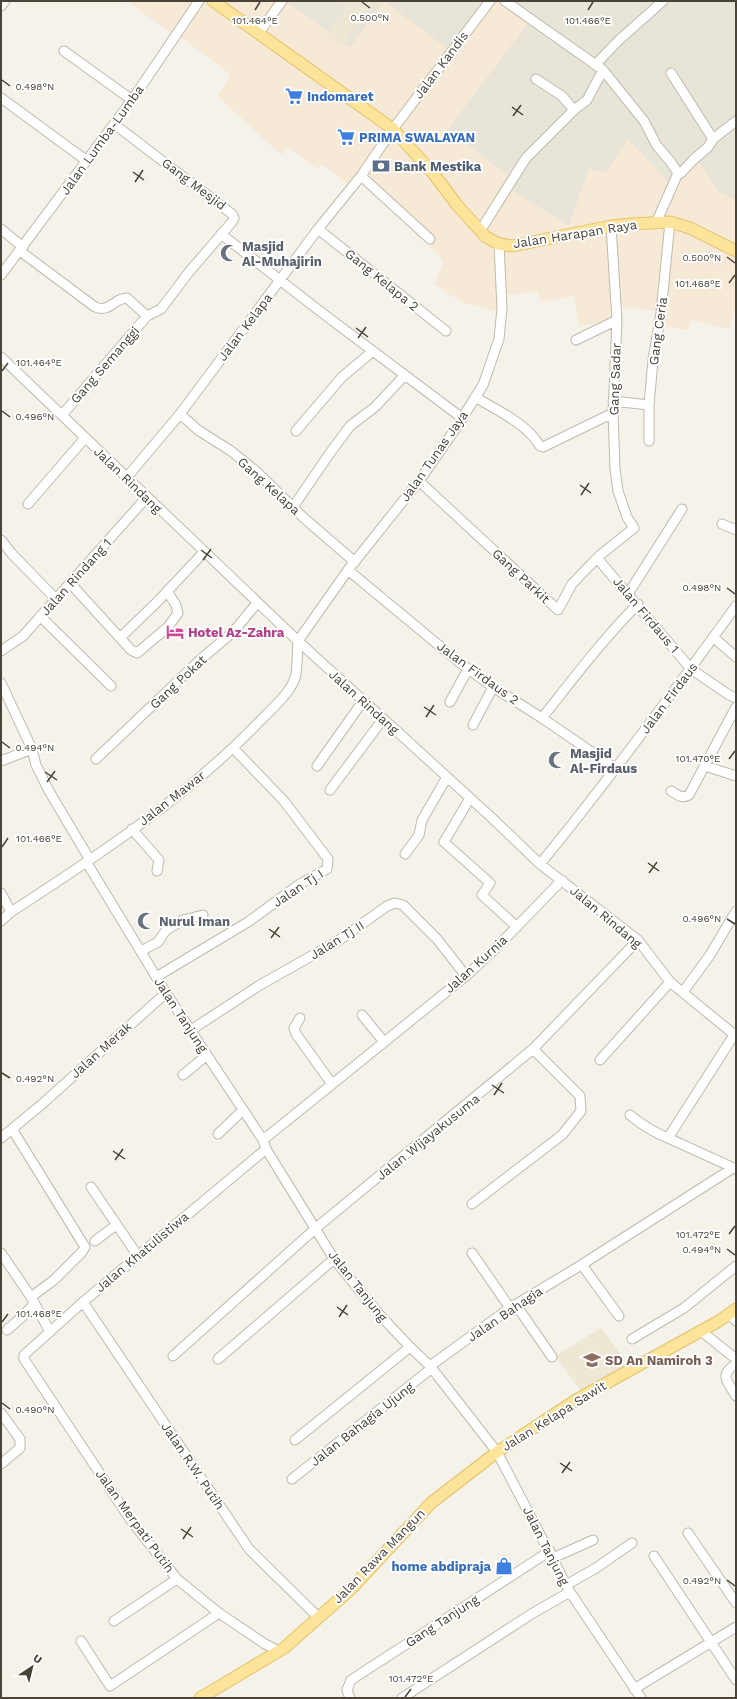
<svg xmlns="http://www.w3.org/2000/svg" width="737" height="1699" font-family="'Work Sans',sans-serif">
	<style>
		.residential { fill: #e8e4d8 }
		.commercial { fill: #f6e9d6 }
		.education { fill: #ede7d4 }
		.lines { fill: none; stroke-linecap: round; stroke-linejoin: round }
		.minor-casing { stroke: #c0baac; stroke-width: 11 }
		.major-casing { stroke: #e3c26a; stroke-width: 13 }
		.minor { stroke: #fff; stroke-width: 9 }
		.major { stroke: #fde49b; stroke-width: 11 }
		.ticks { fill: none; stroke: #494338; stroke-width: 1.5 }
		.labels { text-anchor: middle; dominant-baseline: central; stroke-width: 4; stroke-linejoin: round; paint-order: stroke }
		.street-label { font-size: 13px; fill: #494338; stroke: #fff }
		.shop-label { font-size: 13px; font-weight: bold; fill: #366cbe; stroke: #fff; text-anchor: start }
		.service-label { font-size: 13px; font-weight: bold; fill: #4e5e75; stroke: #fff; text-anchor: start }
		.worship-label { font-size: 13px; font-weight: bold; fill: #5b616d; stroke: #fff; text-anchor: start }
		.hotel-label { font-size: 13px; font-weight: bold; fill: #b23c85; stroke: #fff; text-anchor: start }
		.education-label { font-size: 13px; font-weight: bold; fill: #785e54; stroke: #fff; text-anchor: start }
		.ticks-label { font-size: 10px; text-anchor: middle; fill: #494338; stroke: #fff; stroke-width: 4; stroke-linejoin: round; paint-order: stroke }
	</style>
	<rect width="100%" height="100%" fill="#f5f2ea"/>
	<path class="residential" d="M285 1H486L449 50 350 48Z
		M500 1H736V200L719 193 697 161 675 188 589 169 569 226 511 190 517 182 447 130 528 22Z"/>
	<path class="commercial" d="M127 1H285L350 48 384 1 449 50 486 1H500L529 22 447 130 517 182 511 190 569 226 589 169 605 173 628 139 674 188 682 176 697 161 719 192 736 200V310H735L729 329 691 320 688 330 662 326 663 312 611 305 613 320 579 326 574 296 540 302 538 292 498 295V312L461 302 434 284 444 261 363 181 355 190 322 164 318 169 288 147 281 155 217 95 231 75 185 40 173 34Z"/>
	<path class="education" d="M338 1H369L372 3 341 46 326 35 346 8Z
		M601 1328 629 1365 583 1394 555 1356Z"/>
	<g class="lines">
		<g class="minor-casing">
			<path id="minor" d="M505 1 603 70 644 121 657 146 670 161 678 173
				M1 6 5 1
				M258 34 282 1
				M64 51 132 100
				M596 64 618 41 663 1
				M671 73 713 139
				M536 79 562 96 574 110
				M1 98 87 161
				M361 176 430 239
				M656 223 678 173H681L693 160 708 147 713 139 736 121
				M1 229 23 247
				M318 229 446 331
				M480 231 526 158 574 110 587 100 603 70
				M221 234 321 312 462 418
				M20 251 95 307C110 313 114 298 127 298L147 316
				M1 275 132 100 199 1
				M576 340 617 320
				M1 357 298 641 492 818 540 864 638 940 670 982 736 1036
				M475 397C498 411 526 423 540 446L543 447 613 413
				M613 401 649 405
				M180 414 198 430 231 451 257 472 305 519 355 562
				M62 415 147 316 161 309 189 272 232 222 234 218 232 214 114 124
				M296 431 342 377 373 351
				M649 441V405L653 360 661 313 670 222
				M127 477 180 414 318 229 361 176 393 129 490 1
				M419 481 558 610 572 584 599 556 634 528 627 517 618 491 615 469 613 413 617 320 611 226
				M28 504 85 438
				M293 507 330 453 350 426 375 407 405 375
				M722 524 736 530
				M1 540 12 554 56 599
				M597 558 691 669 729 695 736 698
				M348 570 459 662 493 687 542 718 615 768
				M70 583 131 650 137 653 168 627 178 613 176 605 167 591
				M628 594 682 509
				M40 616 111 686
				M121 637 158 601 204 552
				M713 637 736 657
				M298 641 348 570 419 481 456 428 483 385 499 339 502 308 499 244
				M1 651 23 636 146 498
				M1 683 32 749 36 765 49 791 90 860
				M450 702 468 669
				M542 718C573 679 603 639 638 604
				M473 725 493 687
				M96 759 200 660 234 631 257 603
				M1 761 32 749
				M317 766 363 701
				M705 766 736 776
				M330 790 383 719
				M671 791C678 795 681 799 689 795L736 707
				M470 798 444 842 490 883 482 895 517 927
				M132 829 159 860 157 871
				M405 854 419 835 422 820 447 777
				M87 863 166 993 263 1140 266 1149 334 1259 378 1313 410 1347 430 1366 497 1452 570 1592 641 1698
				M540 864C609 780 673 693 736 606
				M1 893 11 912
				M1 921 11 912C99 855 188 796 261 720 272 709 290 693 295 678 298 669 297 651 298 641
				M141 951 158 942 166 930 183 920 203 915
				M156 977 248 922 300 884 327 869 328 859 284 801 234 749
				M683 992 710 955 736 911
				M362 1015 384 1042
				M300 1018 294 1028 296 1034 332 1084
				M191 1030 260 985 338 941 387 906 395 903 403 905 437 939 466 976
				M734 1035 668 1138 736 1169
				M600 1060 670 982
				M183 1075 207 1055
				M630 1115C642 1125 653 1132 668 1138
				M12 1129 85 1247 82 1252 54 1280 31 1297
				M218 1134 243 1110
				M1 1138 41 1105 166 993
				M263 1140 466 976 498 946 562 880
				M266 1149 83 1302 24 1355V1359L130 1519 177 1579 219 1613 265 1644 279 1651
				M91 1187 138 1256
				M472 1204 562 1135 581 1111 580 1096 533 1049
				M95 1241 116 1225
				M1 1253 31 1297 50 1332
				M472 1253 510 1308
				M582 1265 619 1316
				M83 1302 249 1549 319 1618
				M516 1305 552 1357
				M729 1314 736 1321
				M7 1330 23 1316 34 1304
				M701 1331 736 1359
				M632 1339 684 1308 736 1266
				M173 1356 316 1228 533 1049 638 940
				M218 1359 334 1259
				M736 1364C718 1375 728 1382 736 1396
				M430 1366 510 1308 578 1267 733 1168
				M1 1413 20 1439V1448L1 1464
				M295 1440 410 1347
				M292 1479 432 1368
				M688 1533 736 1603
				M654 1556 736 1680
				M553 1558 593 1540
				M566 1585 596 1568 632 1543
				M114 1621 177 1579
				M81 1641 110 1686 219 1613
				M634 1689 736 1627
				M350 1698 347 1690 351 1680 550 1551
				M402 1698 533 1613 570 1592"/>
		</g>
		<g class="major-casing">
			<path id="major" d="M213 1 393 129 433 173 457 205 486 237 499 244 512 246 611 226 631 224 670 222 690 228 736 251
				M200 1698 284 1648 351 1589 431 1503 497 1452 576 1400 719 1321 736 1309"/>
		</g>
		<use href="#minor" class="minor"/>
		<use href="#major" class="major"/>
	</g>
	<path class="ticks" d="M362 2 370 8M255 10 260 2M588 10 593 2M2 80 10 86M512 107 523 115M513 116 521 105M133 172 144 180M135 182 143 170M727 257 735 263M729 283 735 275M356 328 368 337M358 338 366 327M2 371 8 363M2 411 10 417M580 485 591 493M581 495 589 483M201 550 212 558M203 560 211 549M727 588 735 594M424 707 436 715M426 717 434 705M2 742 10 748M729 759 735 751M45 772 57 780M47 782 55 771M2 847 8 838M648 863 659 871M649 873 657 862M727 919 735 924M269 929 280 937M271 938 279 927M2 1073 10 1078M492 1085 504 1093M494 1095 502 1083M113 1151 125 1159M115 1160 123 1149M729 1234 735 1226M727 1249 735 1255M337 1307 348 1315M339 1317 347 1305M2 1322 8 1314M2 1403 10 1409M560 1463 572 1471M562 1473 570 1462M181 1529 193 1537M183 1539 191 1527M727 1580 735 1586M405 1697 411 1689"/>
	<defs>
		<g id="supermarket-bare" transform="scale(1.38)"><path d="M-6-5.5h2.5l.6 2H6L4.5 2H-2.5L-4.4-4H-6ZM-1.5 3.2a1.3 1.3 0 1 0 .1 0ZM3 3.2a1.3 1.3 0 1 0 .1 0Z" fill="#3f7fe0" stroke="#fff" stroke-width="2.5" paint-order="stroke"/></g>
		<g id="bank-bare" transform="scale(1.38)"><path d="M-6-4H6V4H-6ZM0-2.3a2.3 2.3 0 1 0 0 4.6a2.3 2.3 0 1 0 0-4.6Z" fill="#5c6f8a" stroke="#fff" stroke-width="2.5" paint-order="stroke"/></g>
		<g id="mosque-bare" transform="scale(1.38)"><path d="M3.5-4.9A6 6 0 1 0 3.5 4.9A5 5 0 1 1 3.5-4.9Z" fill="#6b7280" stroke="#fff" stroke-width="2.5" paint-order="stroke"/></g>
		<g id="hotel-bare" transform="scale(1.38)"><path d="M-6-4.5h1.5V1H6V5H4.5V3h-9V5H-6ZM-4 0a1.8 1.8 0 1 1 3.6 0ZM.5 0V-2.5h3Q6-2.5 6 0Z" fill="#d1479c" stroke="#fff" stroke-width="2.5" paint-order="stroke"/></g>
		<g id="school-bare" transform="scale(1.38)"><path d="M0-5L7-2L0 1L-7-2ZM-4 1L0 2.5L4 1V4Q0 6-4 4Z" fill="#8d6e63" stroke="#fff" stroke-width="2.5" paint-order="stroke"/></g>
		<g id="shop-bare" transform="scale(1.38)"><path d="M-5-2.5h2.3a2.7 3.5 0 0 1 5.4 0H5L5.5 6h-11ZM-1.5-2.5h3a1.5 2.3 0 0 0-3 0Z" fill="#3f7fe0" stroke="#fff" stroke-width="2.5" paint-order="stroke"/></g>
	</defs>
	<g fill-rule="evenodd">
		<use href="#supermarket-bare" x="294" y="96"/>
		<use href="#supermarket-bare" x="346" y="137"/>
		<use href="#bank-bare" x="381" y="166"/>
		<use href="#mosque-bare" x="229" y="253"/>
		<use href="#hotel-bare" x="175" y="632"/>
		<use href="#mosque-bare" x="557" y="760"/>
		<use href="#mosque-bare" x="146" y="921"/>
		<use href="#school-bare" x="592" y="1360"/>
		<use href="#shop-bare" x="504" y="1566"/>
	</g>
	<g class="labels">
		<g class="street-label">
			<text transform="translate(441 65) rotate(-53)">Jalan Kandis</text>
			<text transform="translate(102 140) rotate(-54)">Jalan Lumba-Lumba</text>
			<text transform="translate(194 184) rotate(37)">Gang Mesjid</text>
			<text transform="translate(575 234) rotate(-9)">Jalan Harapan Raya</text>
			<text transform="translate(382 280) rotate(39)">Gang Kelapa 2</text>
			<text transform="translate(245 327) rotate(-53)">Jalan Kelapa</text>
			<text transform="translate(658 331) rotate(-82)">Gang Ceria</text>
			<text transform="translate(105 365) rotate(-49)">Gang Semanggi</text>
			<text transform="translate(615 379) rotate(-88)">Gang Sadar</text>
			<text transform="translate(434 456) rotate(-55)">Jalan Tunas Jaya</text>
			<text transform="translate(128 480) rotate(44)">Jalan Rindang</text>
			<text transform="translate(269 486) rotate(42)">Gang Kelapa</text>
			<text transform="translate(521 576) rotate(43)">Gang Parkit</text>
			<text transform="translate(76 577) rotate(-48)">Jalan Rindang 1</text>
			<text transform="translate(646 615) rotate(50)">Jalan Firdaus 1</text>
			<text transform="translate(478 673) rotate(36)">Jalan Firdaus 2</text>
			<text transform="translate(178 682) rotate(-43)">Gang Pokat</text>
			<text transform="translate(669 698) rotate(-53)">Jalan Firdaus</text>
			<text transform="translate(364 702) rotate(42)">Jalan Rindang</text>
			<text transform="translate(172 798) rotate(-38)">Jalan Mawar</text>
			<text transform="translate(298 888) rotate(-33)">Jalan Tj I</text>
			<text transform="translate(606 917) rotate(40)">Jalan Rindang</text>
			<text transform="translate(337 940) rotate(-32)">Jalan Tj II</text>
			<text transform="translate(476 964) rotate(-42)">Jalan Kurnia</text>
			<text transform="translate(181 1015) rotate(57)">Jalan Tanjung</text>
			<text transform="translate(101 1050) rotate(-42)">Jalan Merak</text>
			<text transform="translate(428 1137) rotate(-39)">Jalan Wijayakusuma</text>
			<text transform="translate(142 1252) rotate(-40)">Jalan Khatulistiwa</text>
			<text transform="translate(358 1286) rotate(52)">Jalan Tanjung</text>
			<text transform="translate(505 1314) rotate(-34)">Jalan Bahagia</text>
			<text transform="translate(554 1416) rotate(-32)">Jalan Kelapa Sawit</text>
			<text transform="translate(362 1424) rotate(-38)">Jalan Bahagia Ujung</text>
			<text transform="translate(193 1466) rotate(56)">Jalan R.W. Putih</text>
			<text transform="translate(135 1521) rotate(54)">Jalan Merpati Putih</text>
			<text transform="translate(546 1546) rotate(63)">Jalan Tanjung</text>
			<text transform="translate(379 1556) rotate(-46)">Jalan Rawa Mangun</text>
			<text transform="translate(442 1621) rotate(-33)">Gang Tanjung</text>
		</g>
		<g class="shop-label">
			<text x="307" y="96">Indomaret</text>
			<text x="359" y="137">PRIMA SWALAYAN</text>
			<text x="491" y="1566" text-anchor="end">home abdipraja</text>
		</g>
		<g class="service-label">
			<text x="394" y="166">Bank Mestika</text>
		</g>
		<g class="worship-label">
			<text x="242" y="246">Masjid<tspan x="242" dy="15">Al-Muhajirin</tspan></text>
			<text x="570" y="753">Masjid<tspan x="570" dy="15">Al-Firdaus</tspan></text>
			<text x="159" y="921">Nurul Iman</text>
		</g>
		<g class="hotel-label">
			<text x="188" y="632">Hotel Az-Zahra</text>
		</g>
		<g class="education-label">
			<text x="605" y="1360">SD An Namiroh 3</text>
		</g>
	</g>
	<g class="ticks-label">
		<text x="370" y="21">0.500°N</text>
		<text x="255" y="24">101.464°E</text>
		<text x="588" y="24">101.466°E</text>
		<text x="35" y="90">0.498°N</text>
		<text x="702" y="261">0.500°N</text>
		<text x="698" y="287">101.468°E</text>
		<text x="39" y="366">101.464°E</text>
		<text x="35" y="420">0.496°N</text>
		<text x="702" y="591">0.498°N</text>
		<text x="35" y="751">0.494°N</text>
		<text x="698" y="762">101.470°E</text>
		<text x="39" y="842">101.466°E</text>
		<text x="702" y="922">0.496°N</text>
		<text x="35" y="1082">0.492°N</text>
		<text x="698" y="1238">101.472°E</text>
		<text x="702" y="1253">0.494°N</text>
		<text x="39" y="1317">101.468°E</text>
		<text x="35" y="1413">0.490°N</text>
		<text x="702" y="1584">0.492°N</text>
		<text x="411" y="1682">101.472°E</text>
	</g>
	<rect width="737" height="1699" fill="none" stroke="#494338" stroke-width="4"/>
	<g transform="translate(32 1667) rotate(35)" stroke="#ffffff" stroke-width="3" paint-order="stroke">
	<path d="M0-3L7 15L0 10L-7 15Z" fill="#494338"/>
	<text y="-6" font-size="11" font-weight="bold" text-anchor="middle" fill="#494338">U</text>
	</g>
</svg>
